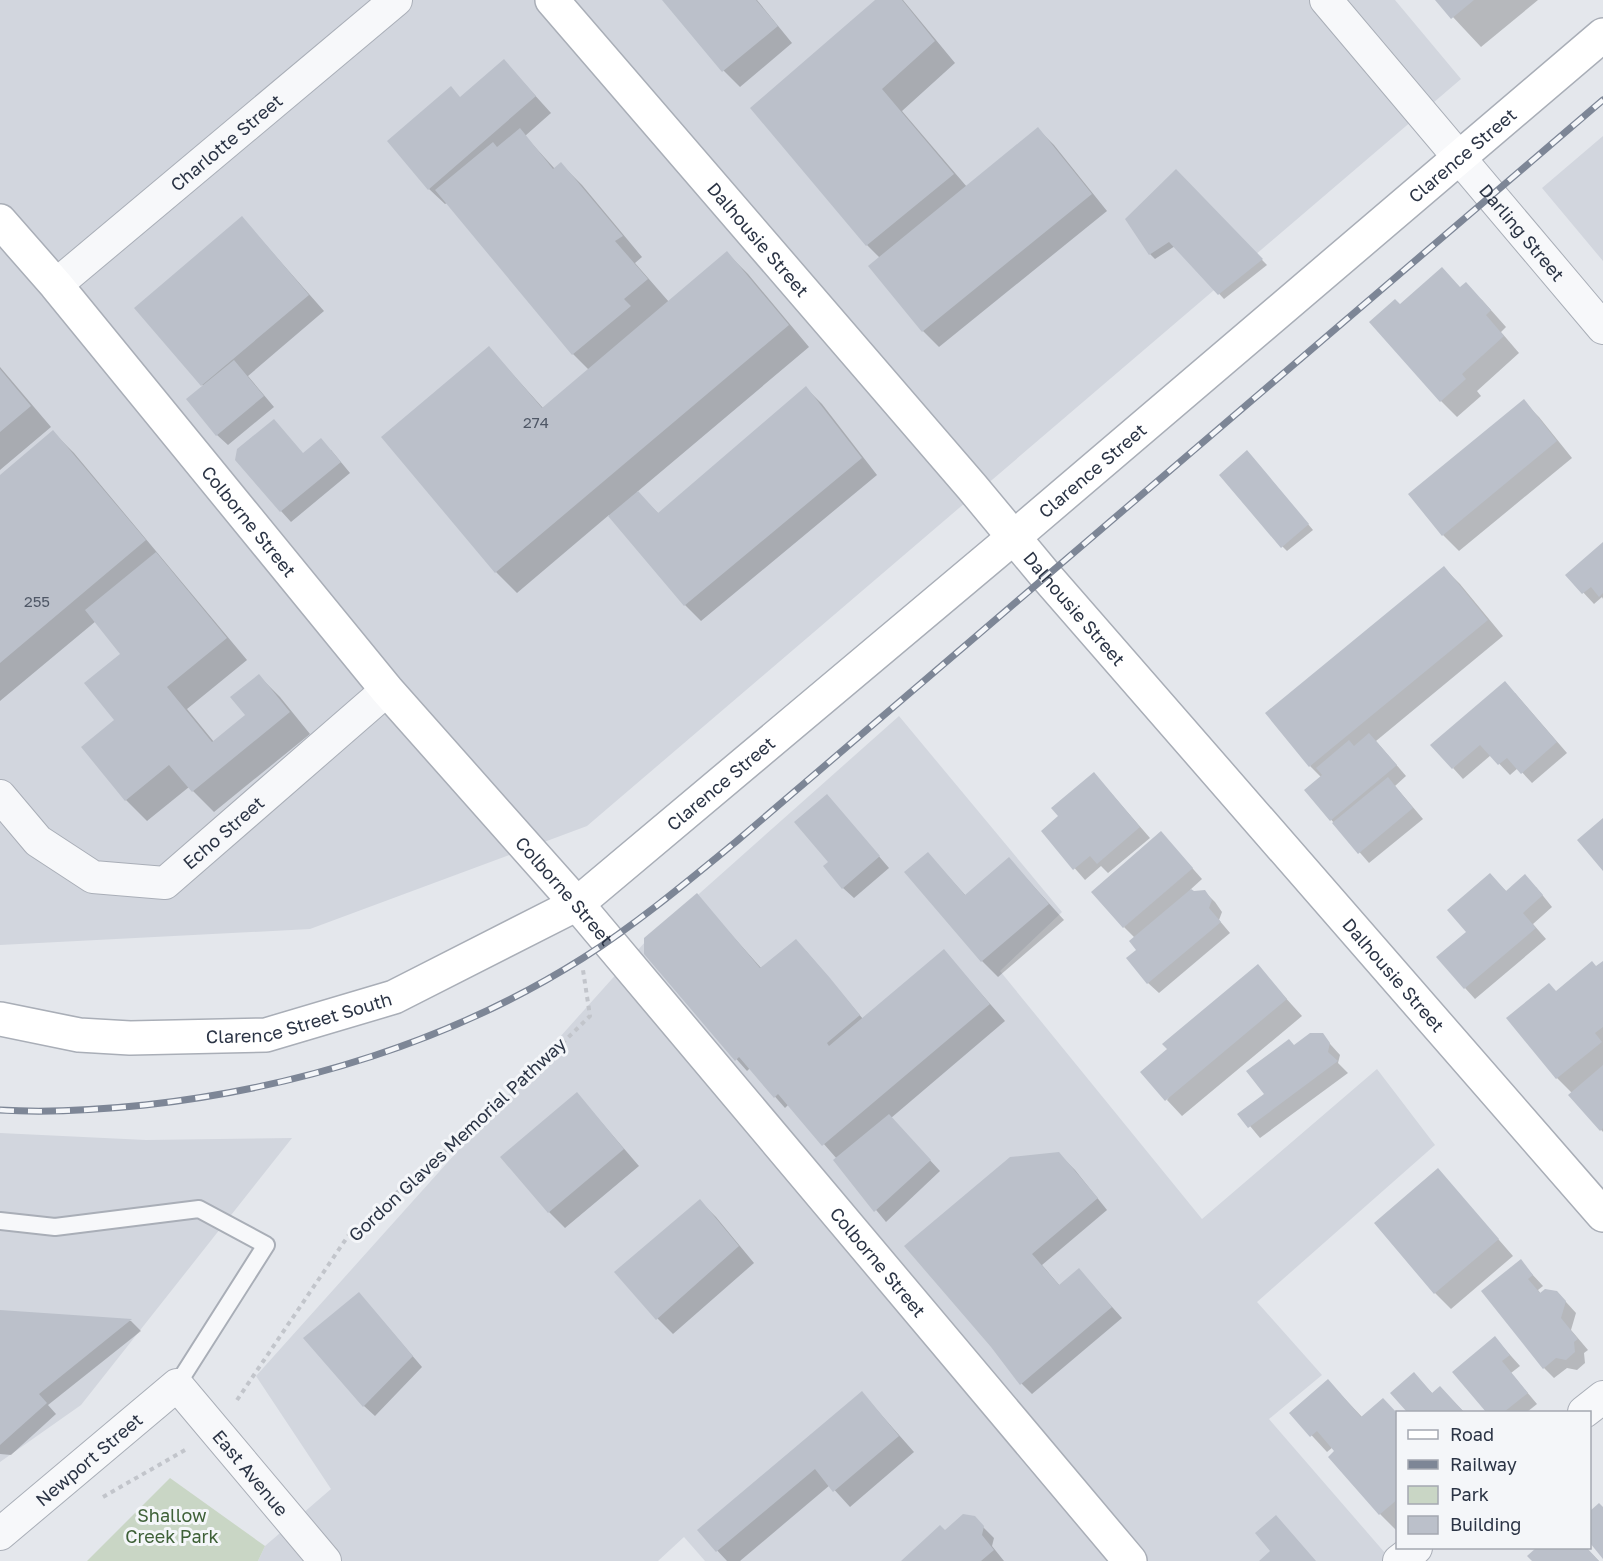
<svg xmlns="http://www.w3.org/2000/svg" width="1603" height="1561" font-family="'Golos Text',sans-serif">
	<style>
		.built { fill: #d2d6de }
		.green { fill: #c9d6c5 }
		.shadow { fill: #0003 }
		.building { fill: #bbc0ca }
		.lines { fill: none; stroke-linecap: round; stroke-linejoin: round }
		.service-casing { stroke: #a9aeb7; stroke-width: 20 }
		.minor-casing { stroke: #a9aeb7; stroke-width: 34 }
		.secondary-casing { stroke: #a9aeb7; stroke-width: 36 }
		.path { stroke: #c2c5cb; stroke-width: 4; stroke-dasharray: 4.5 4.5; stroke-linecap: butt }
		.service { stroke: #f7f8fa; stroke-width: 16 }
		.minor { stroke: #f7f8fa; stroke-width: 32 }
		.secondary { stroke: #fff; stroke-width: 33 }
		.rail-casing { stroke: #7d8696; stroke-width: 7 }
		.rail { stroke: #f4f6f9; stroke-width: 4.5; stroke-dasharray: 14; stroke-linecap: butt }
		.labels { text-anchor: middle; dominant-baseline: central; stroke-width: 6; stroke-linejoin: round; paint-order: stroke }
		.number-label { font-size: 15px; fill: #4f5766 }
		.street-label { font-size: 18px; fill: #2b3445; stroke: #f4f6f9 }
		.park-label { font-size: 18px; fill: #3f6138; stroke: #f4f6f9 }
	</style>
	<rect width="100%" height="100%" fill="#e4e7ec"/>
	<path class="built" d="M0 0H1395L1461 79 587 826 310 929 0 945Z
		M1603 136V261L1542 188Z
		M899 716 1062 912 1000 971 1202 1219 1377 1069 1435 1145 1257 1302 1322 1375 1269 1419 1392 1561H705L684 1537 658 1561H258L265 1546 331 1489 256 1376 646 941Z
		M0 1133 146 1140 292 1138 81 1405 0 1462Z"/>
	<path class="green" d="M170 1478 265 1546 258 1561H87Z"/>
	<path class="shadow" d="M664 0H757L792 43 740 87 724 71Z
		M878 0H903L955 63 902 111 967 187 1038 129 1054 145 1107 211 939 347 923 331 880 258 867 245Z
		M1437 0H1538L1481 47Z
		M504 61 551 113 525 136 555 169 561 164 582 185 642 257 635 263 669 302 727 253 748 274 809 347 637 492 659 514 806 388 822 404 877 475 701 621 685 605 609 515 517 593 496 572 383 437 489 348 543 408 589 370 573 354 447 203 445 204 429 189 461 98Z
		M1176 171 1267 265 1224 299 1175 246 1155 259 1150 254Z
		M242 218 324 311 248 376 274 407 228 445 217 435 204 387 136 308Z
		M1461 289 1482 300 1506 327 1501 332 1519 353 1477 391 1481 396 1457 417 1441 401 1400 306Z
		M0 367 51 427 0 470Z
		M1523 401 1539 417 1572 458 1459 551 1443 535Z
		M53 432 74 453 247 660 187 709 214 742 247 715 259 676 280 697 310 734 214 812 189 787 147 821 126 800 116 720 122 654 96 621 0 701V476Z
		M331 450 350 473 291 522 281 511 304 454Z
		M1252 457 1313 530 1287 551 1282 546Z
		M1603 544V599L1602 597 1594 604 1567 575Z
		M1444 568 1460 584 1503 636 1376 741 1406 776 1395 786 1423 819 1369 863 1306 791 1321 777 1310 766Z
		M1515 693 1567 753 1532 783 1518 768 1510 775 1491 755 1463 779 1453 768Z
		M1104 785 1150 838 1108 873 1101 866 1085 880 1043 832Z
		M837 807 889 868 854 898 843 888 830 862Z
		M1171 844 1202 879 1190 890 1193 893 1204 891 1215 902 1222 912 1219 920 1230 933 1159 993 1148 983 1135 938 1124 927Z
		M928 854 966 896 1009 859 1064 920 998 977 982 961Z
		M1490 875 1507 892 1536 887 1552 907 1533 924 1546 939 1475 999 1465 988Z
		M697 896 762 969 806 951 863 1019 944 951 1005 1021 891 1118 940 1171 886 1222 835 1160 837 1159 789 1104 785 1108 750 1068 747 1071 701 1019Z
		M1603 963V1132L1571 1096 1573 1094 1557 1078V992Z
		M1257 966 1302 1016 1182 1116 1167 1100Z
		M1322 1035 1340 1055 1338 1063 1348 1073 1260 1138 1240 1114 1266 1095Z
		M577 1094 639 1166 565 1228 549 1212Z
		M1059 1154 1075 1170 1107 1210 1042 1265 1060 1286 1079 1270 1122 1318 1032 1394 1022 1384 993 1346Z
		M1438 1170 1513 1256 1451 1309 1435 1293Z
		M700 1201 716 1217 754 1263 673 1334 657 1318Z
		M1520 1261 1543 1286 1538 1290 1541 1294 1557 1292 1576 1313 1571 1330 1588 1350 1584 1353 1585 1363 1577 1370 1567 1368 1554 1378 1544 1368Z
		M369 1305 422 1367 375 1416 364 1406Z
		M0 1311 131 1321 141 1331 48 1405 56 1414 11 1455 0 1454Z
		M1495 1338 1520 1366 1511 1373 1537 1404 1527 1412H1488L1454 1372Z
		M1414 1374 1433 1394 1440 1388 1464 1412H1408L1392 1393Z
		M1328 1381 1363 1418 1398 1415 1396 1530 1380 1514 1333 1447 1327 1452 1291 1413Z
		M862 1393 914 1452 850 1507 830 1485 740 1561H727L699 1531Z
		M974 1518 994 1538 992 1546 1004 1561H904L945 1532Z
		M1538 1548H1586L1599 1561H1534L1529 1556Z"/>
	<path class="building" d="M662 0H756L778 26 722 72Z
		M875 0H902L935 41 882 89 954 174 866 246 750 108Z
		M1435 0H1474L1451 19Z
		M504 59 536 96 428 190 387 141 451 86 460 97Z
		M1038 127 1092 194 922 332 868 266Z
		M520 128 553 169 561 162 623 236 615 241 648 279 624 299 631 306 572 355 435 190 493 142 497 147Z
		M1176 169 1263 259 1218 295 1169 242 1149 255 1125 219Z
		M242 216 309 295 201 386 134 308Z
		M727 251 789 325 495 573 381 437 489 346 542 408Z
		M1442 267 1460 287 1466 282 1491 310 1486 315 1504 336 1462 374 1466 379 1440 402 1369 322 1395 299 1400 304Z
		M234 360 264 396 216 436 186 399Z
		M0 369 31 406 0 432Z
		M806 386 862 458 684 606 608 516 638 491 658 513Z
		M1524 399 1557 441 1442 536 1408 494Z
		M274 419 303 453 321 438 341 462 280 512 235 460 237 449Z
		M53 430 146 540 0 663V475Z
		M1247 450 1309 524 1281 548 1219 475Z
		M1603 542V593L1599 597 1591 587 1582 594 1565 575Z
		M156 552 227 638 167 687 212 742 245 715 230 697 259 674 290 712 192 792 169 765 125 801 81 747 114 720 84 683 120 654 85 610Z
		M1444 566 1488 620 1309 767 1265 713Z
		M1505 681 1557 742 1521 774 1507 758 1498 765 1480 745 1452 769 1430 745Z
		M1369 733 1397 765 1330 821 1304 790 1322 775 1316 768 1349 740 1354 746Z
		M1094 772 1140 827 1097 864 1090 856 1073 870 1041 831 1058 816 1051 808Z
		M1388 777 1413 808 1358 854 1332 823Z
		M827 794 880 856 842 889 823 866 828 862 794 822Z
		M1603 818V871L1577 840Z
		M1161 831 1193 868 1123 928 1091 892Z
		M928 852 965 895 1009 857 1049 904 981 962 904 872Z
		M1490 873 1506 891 1525 874 1543 895 1523 913 1536 928 1464 989 1436 957 1466 932 1447 910Z
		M1191 889 1194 891 1205 890 1212 900 1209 908 1221 922 1147 984 1126 958 1136 950 1129 941Z
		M697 893 760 968 796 939 830 978 860 1015 827 1043 829 1046 944 949 990 1004 822 1146 778 1094 774 1098 739 1057 735 1061 644 954V938Z
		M1592 961 1596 966 1603 961V1027L1595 1033 1602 1042 1556 1079 1506 1018 1549 983 1556 991Z
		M1258 964 1287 999 1165 1101 1140 1072 1167 1049 1162 1044Z
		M1310 1033H1323L1330 1043 1328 1052 1338 1061 1248 1128 1237 1114 1264 1094 1246 1071 1289 1039 1294 1045Z
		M1603 1065V1128L1600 1131 1568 1095Z
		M577 1092 624 1149 548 1213 500 1157Z
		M889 1114 931 1160 874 1212 833 1160Z
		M1059 1152 1098 1198 1032 1254 1059 1285 1079 1268 1112 1307 1020 1385 991 1347 904 1246 1010 1157Z
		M1438 1168 1499 1239 1434 1294 1374 1223Z
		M700 1199 739 1246 656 1320 614 1272Z
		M1521 1259 1533 1275 1528 1279 1540 1293 1545 1289 1557 1291 1566 1301 1561 1318 1578 1339 1574 1342 1575 1352 1566 1360 1556 1358 1543 1369 1481 1291Z
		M359 1292 413 1356 363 1407 303 1338Z
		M0 1310 132 1319 39 1394 47 1403 0 1445Z
		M1495 1336 1510 1355 1502 1361 1528 1393 1504 1412H1486L1452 1372Z
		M1414 1372 1432 1393 1440 1386 1464 1412H1407L1390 1393Z
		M1328 1379 1361 1417 1383 1398 1398 1414V1499L1379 1515 1328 1457 1334 1451 1317 1431 1310 1437 1289 1413Z
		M862 1391 899 1436 833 1492 815 1469 716 1552 697 1530Z
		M1599 1503 1603 1507V1559L1590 1543V1511Z
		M963 1514 975 1516 984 1526 982 1535 994 1550 981 1561H901L940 1525 945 1530Z
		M1276 1515 1316 1561H1259L1270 1551 1255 1533Z
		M1536 1548H1587L1599 1561H1532L1527 1556Z"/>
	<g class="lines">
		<g class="service-casing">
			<path id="service" d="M0 1221 55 1227 199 1209 266 1245 177 1385"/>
		</g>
		<g class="minor-casing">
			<g id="minor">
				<path id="s1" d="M1326 0 1603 328"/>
				<path id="s2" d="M56 285 396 0"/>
				<path id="s3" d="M0 796 38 841 93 877 165 883 387 690"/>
				<path d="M1584 1412 1603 1397"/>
				<path id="s4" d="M0 1534 177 1385 325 1561"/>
				<path d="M1399 1561 1416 1548"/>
			</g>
		</g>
		<g class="secondary-casing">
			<g id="secondary">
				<path id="s5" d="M552 0 972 487 1046 576 1603 1215"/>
				<path id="s6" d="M0 221 56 285 387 690 577 904 1130 1561"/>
				<path id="s7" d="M0 1019 79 1035 130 1038 266 1035 394 997 577 904 1014 537 1603 35"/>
			</g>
		</g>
		<path class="path" d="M237 1400 348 1236 527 1078 590 1016 583 970
			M103 1497 185 1450"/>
		<use href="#service" class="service"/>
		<use href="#minor" class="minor"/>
		<use href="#secondary" class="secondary"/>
		<g class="rail-casing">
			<path id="rail" d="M0 1110C48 1113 97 1110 145 1105 298 1088 452 1041 583 958 638 923 688 881 738 840L1603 100"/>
		</g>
		<use href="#rail" class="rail"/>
	</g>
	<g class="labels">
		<g class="number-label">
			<text x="536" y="422">274</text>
			<text x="37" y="601">255</text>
		</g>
		<g class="street-label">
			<text stroke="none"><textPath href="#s2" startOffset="222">Charlotte Street</textPath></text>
			<text stroke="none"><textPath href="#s7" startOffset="1766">Clarence Street</textPath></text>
			<text stroke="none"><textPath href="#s1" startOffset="304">Darling Street</textPath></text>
			<text stroke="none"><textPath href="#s5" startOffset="316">Dalhousie Street</textPath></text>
			<text stroke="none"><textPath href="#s7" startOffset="1280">Clarence Street</textPath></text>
			<text stroke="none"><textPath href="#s6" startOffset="390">Colborne Street</textPath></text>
			<text stroke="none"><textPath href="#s5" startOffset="802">Dalhousie Street</textPath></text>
			<text stroke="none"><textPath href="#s7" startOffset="794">Clarence Street</textPath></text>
			<text stroke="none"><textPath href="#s3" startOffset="274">Echo Street</textPath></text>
			<text stroke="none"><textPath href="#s6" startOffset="876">Colborne Street</textPath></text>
			<text stroke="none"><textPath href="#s5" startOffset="1288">Dalhousie Street</textPath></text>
			<text stroke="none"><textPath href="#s7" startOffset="303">Clarence Street South</textPath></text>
			<text transform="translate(457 1139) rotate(-43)">Gordon Glaves Memorial Pathway</text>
			<text stroke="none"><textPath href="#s6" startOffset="1362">Colborne Street</textPath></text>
			<text stroke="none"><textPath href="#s4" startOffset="116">Newport Street</textPath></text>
			<text stroke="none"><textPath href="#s4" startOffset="346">East Avenue</textPath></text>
		</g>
		<g class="park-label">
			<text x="172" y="1515">Shallow<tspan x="172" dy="21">Creek Park</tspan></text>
		</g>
	</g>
	<rect x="1396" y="1411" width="195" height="138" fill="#f4f6f9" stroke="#a4a8b1" stroke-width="1.5"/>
	<rect x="1408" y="1430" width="30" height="9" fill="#ffffff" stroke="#a4a8b1" stroke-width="1.5"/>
	<text x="1450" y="1441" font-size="18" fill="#2b3445">Road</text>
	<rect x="1408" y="1460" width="30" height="9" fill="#7d8696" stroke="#a4a8b1" stroke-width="1.5"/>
	<text x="1450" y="1471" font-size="18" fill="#2b3445">Railway</text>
	<rect x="1408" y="1486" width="30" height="18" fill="#c9d6c5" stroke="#a4a8b1" stroke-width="1.5"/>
	<text x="1450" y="1501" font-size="18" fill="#2b3445">Park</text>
	<rect x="1408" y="1516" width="30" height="18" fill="#bbc0ca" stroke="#a4a8b1" stroke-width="1.5"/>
	<text x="1450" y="1531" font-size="18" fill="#2b3445">Building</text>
</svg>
